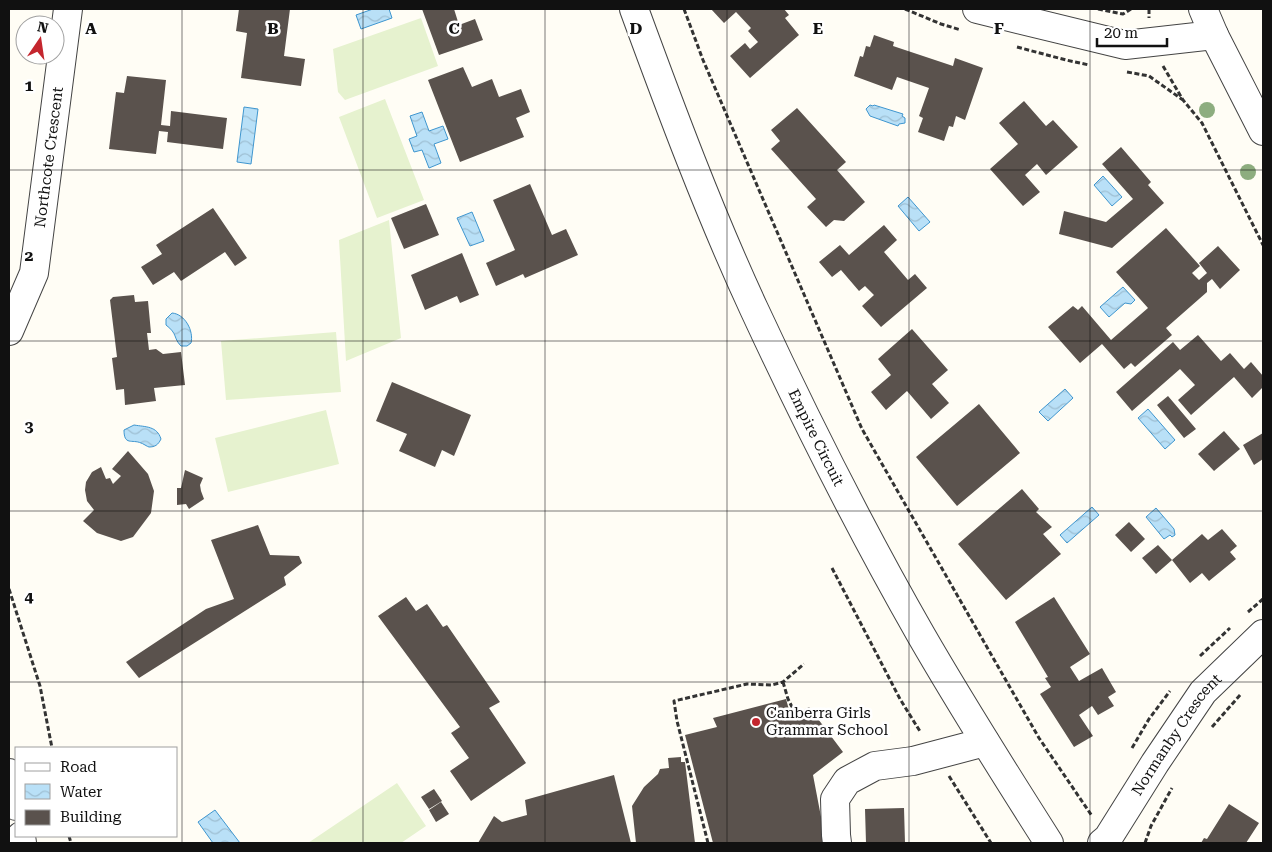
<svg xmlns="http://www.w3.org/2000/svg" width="1272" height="852" font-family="'Roboto Serif',serif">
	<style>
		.pitch { fill: #e6f2cf }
		.water { fill: url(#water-waves); stroke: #3f96cf }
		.building { fill: #5a524d }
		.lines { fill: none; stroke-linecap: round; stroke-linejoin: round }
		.minor-casing { stroke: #444; stroke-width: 30 }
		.path { stroke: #333; stroke-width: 3; stroke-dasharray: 5 2.5; stroke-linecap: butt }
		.minor { stroke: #fff; stroke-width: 28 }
		.tree { fill: #8dad7f }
		.grid { fill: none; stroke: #111; stroke-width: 1; stroke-opacity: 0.55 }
		.poi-dot { fill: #c4262e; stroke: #fff; stroke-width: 2 }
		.labels { text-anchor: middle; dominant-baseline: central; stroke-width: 5; stroke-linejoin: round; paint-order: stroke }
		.street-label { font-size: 15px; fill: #111; stroke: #fff }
		.poi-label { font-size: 15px; fill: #111; stroke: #fff; text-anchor: start }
		.grid-label { font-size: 16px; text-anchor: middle; font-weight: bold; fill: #111; stroke: #fff; stroke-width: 5; stroke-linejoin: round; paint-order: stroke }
	</style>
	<defs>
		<pattern id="water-waves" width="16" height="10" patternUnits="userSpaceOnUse" patternTransform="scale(1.25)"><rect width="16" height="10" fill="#b9e0f7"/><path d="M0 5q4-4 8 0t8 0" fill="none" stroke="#9ebfd3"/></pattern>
	</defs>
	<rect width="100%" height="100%" fill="#fffdf5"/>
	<path class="pitch" d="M421 18 438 66 345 100 338 92 333 49Z
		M385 99 424 200 377 218 339 117Z
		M389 220 401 338 346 361 339 240Z
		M336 332 341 392 226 400 221 341Z
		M326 410 339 464 228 492 215 438Z
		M397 783 426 826 401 843H308Z"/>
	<path class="water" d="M373 9H389L392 18 361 29 356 15Z
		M870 105 873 106 874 105 903 114 902 116 905 118V123L899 124 898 126 870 116 866 109Z
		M244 107 258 109 251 164 237 162Z
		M422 112 429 131 443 126 448 139 434 144 441 163 429 168 422 150 414 152 409 139 417 136 410 116Z
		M1103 176 1122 197 1112 206 1094 185Z
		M908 197 930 222 919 231 898 206Z
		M472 212 484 241 470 246 457 218Z
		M1123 287 1135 300 1131 304 1125 303 1109 317 1100 307Z
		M172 313C185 314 194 331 191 343L187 346H181C173 338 178 334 166 325V319Z
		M1065 389 1073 398 1048 421 1039 412Z
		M1148 409 1175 440 1165 449 1138 418Z
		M134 425C146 427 157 426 161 439 158 445 155 447 149 447 148 447 142 443 141 443 132 439 124 446 124 430Z
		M1092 507 1099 515 1067 543 1060 535Z
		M1156 508 1174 529 1175 535 1172 537 1170 535 1164 539 1146 517Z
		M215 810 240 843H213L198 822Z"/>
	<path class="building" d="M239 9H290L284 56 305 59 301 86 241 78 247 33 236 31Z
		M422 9H454L459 25 475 19 483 40 439 55Z
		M711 9H784L789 15 785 18 799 35 750 78 730 56 745 43 750 49 758 42 748 31 751 28 736 12 724 23Z
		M874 35 894 42 893 46 953 66 955 58 983 68 965 120 956 116 953 127 949 126 944 141 918 132 923 118 919 116 929 88 897 77 892 90 854 76 860 56 863 57 866 46 870 47Z
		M463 67 472 87 492 79 499 97 521 89 530 112 516 118 524 137 460 162 428 80Z
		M127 76 166 80 161 125 170 126 171 111 227 118 223 149 167 142 168 132 159 131 156 154 109 149 116 92 124 93Z
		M1024 101 1046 126 1053 120 1078 147 1046 175 1037 164 1025 175 1040 192 1023 206 990 169 1018 144 999 123Z
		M797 108 846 162 837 170 865 202 844 221 834 220 826 227 807 207 816 199 771 149 780 141 771 130Z
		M1121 147 1151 182 1148 185 1164 203 1112 248 1059 234 1064 211 1106 222 1133 199 1102 164Z
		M530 184 552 235 566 229 578 255 525 278 523 274 496 286 486 263 515 250 493 200Z
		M426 204 439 235 404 249 391 218Z
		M213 208 247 258 235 266 225 252 181 281 174 272 153 285 141 267 162 254 156 245Z
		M884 225 897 240 884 252 908 280 915 274 927 288 881 327 862 306 874 295 865 286 859 291 841 270 832 277 819 262 840 245 849 255Z
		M1166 228 1200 266 1192 273 1199 280 1207 273 1199 263 1218 246 1240 270 1220 289 1212 279 1207 283V292L1166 328 1172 335 1135 367 1131 363 1124 369 1102 344 1080 363 1048 327 1073 306 1078 310 1082 306 1111 340 1148 308 1116 272Z
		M462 253 479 295 460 303 457 296 425 310 411 275Z
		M134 295 135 302 148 301 151 333H147L149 350 156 349 163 354 181 352 185 385 154 388 156 401 125 405 124 389 116 390 112 358 117 357 110 300 113 297Z
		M912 329 948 370 932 384 949 403 931 419 907 391 886 410 871 392 891 375 878 359Z
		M1198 335 1221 361 1230 353 1244 369 1251 362 1263 376V387L1252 398 1234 377 1191 415 1178 400 1195 385 1180 369 1132 411 1116 392 1173 342 1180 350Z
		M392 382 471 415 454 456 442 450 435 467 399 451 407 434 376 421Z
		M1168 396 1196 429 1184 438 1157 405Z
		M979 404 1020 453 957 506 916 457Z
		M1224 431 1240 449 1214 471 1198 454Z
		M1263 433V459L1254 465 1243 445Z
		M128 451 148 474 154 491 151 513 133 537 121 541 97 533 83 521 94 510 87 501 85 490 86 482 92 472 101 467 106 479 110 478 113 484 121 476 112 469Z
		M185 470 203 478 200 485 201 491 204 499 189 509 186 504 177 505V488H181Z
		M1022 489 1039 509 1036 512 1052 527 1043 534 1061 554 1006 600 958 544Z
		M1129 522 1145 539 1131 552 1115 535Z
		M258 525 270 555 299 556 302 563 284 577 286 585 139 678 126 662 206 609 234 599 211 540Z
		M1222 529 1237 546 1230 552 1236 559 1209 581 1202 573 1190 583 1172 560 1156 574 1142 558 1158 545 1172 560 1202 534 1208 540Z
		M406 597 416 611 427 604 443 627 447 625 500 702 489 708 526 763 471 801 450 771 469 758 451 733 460 727 378 616Z
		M1054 597 1090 654 1070 667 1079 681 1102 668 1116 692 1108 697 1114 706 1098 715 1092 706 1079 715 1093 736 1074 747 1040 694 1051 687 1045 678 1048 677 1015 622Z
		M786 699 791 717 809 707 843 752 813 775 826 843H713L685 735 717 727 713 718Z
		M681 757V762H685L695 843H636L632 806 644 787 658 774 660 769 669 768 668 758Z
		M614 775 631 843H478L494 816 502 822 527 815 525 800Z
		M434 789 442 801 429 809 421 797Z
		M441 802 449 814 436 822 429 810Z
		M1229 804 1259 823 1246 843H1201L1204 838 1207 839Z
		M904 808 905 843H866L865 809Z"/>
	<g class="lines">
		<g class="minor-casing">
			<g id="minor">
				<path id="s1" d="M634 9C671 110 709 212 754 309 805 419 861 530 921 635 962 706 1005 774 1049 843"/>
				<path d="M977 9 1125 45 1214 35"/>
				<path d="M1203 9 1214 35 1263 131"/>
				<path id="s2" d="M9 331 34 273 68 9"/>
				<path d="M9 773 16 806"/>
				<path d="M21 836 22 843"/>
				<path d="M837 843 836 835 835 799 847 781 875 766 913 761 985 742"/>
				<path id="s3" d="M1102 843 1108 838 1155 763 1203 692 1263 634"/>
			</g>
		</g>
		<path class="path" d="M684 9 703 60 862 429 1039 738 1092 816
			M905 9 941 24 961 30
			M1098 9 1123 14 1131 9
			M1149 9V18
			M1017 47 1066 60 1089 65
			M1163 66 1183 100 1202 123 1263 245
			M1127 72 1149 76 1183 100
			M832 568 900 699 921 733
			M9 589 40 686 52 748
			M1248 612 1263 599
			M1200 656 1230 628
			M783 682 788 699 796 715
			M1212 727 1241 694
			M1132 748 1149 719 1170 691
			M949 776 991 843
			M69 836 71 843
			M708 843 677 721 674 701 747 684 772 685 783 682 804 664
			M1145 843 1151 826 1172 788"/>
		<use href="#minor" class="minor"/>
	</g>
	<g class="tree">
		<circle cx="1207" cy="110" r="8"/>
		<circle cx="1248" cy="172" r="8"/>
	</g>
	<path class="grid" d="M182 9V843M363 9V843M545 9V843M727 9V843M909 9V843M1090 9V843M9 170H1263M9 341H1263M9 511H1263M9 682H1263"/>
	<circle class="poi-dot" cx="756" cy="722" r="5"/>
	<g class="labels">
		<g class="street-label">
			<text stroke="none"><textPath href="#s2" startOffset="180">Northcote Crescent</textPath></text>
			<text stroke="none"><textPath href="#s1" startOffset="466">Empire Circuit</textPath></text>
			<text stroke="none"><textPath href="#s3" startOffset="132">Normanby Crescent</textPath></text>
		</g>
		<g class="poi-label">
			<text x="766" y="713">Canberra Girls<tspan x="766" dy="17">Grammar School</tspan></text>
		</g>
	</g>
	<g class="grid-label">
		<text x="91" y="34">A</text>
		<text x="273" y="34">B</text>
		<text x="454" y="34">C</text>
		<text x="636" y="34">D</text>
		<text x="818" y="34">E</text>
		<text x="999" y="34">F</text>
		<text x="29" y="91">1</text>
		<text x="29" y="261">2</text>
		<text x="29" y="432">3</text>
		<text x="29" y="602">4</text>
	</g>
	<rect width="1272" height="852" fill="none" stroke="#111111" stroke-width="20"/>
	<rect x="15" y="747" width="162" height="90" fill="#ffffff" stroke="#a0a0a0"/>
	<rect x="25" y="763" width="25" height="8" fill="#ffffff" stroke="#a0a0a0"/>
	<text x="60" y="772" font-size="15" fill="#111111">Road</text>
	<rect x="25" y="784" width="25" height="15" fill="url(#water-waves)" stroke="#a0a0a0"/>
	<text x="60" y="797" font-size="15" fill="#111111">Water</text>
	<rect x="25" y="810" width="25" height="15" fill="#5a524d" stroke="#a0a0a0"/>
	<text x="60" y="822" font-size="15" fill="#111111">Building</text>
	<g transform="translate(40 40) rotate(13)"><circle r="24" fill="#ffffff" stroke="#a0a0a0"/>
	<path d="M0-4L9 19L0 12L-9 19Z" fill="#c4262e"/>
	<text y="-8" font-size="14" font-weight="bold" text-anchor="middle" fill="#111111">N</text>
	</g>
	<path d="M1097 38v8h70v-8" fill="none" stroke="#111111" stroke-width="2.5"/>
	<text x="1104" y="38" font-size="15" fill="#111111" stroke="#ffffff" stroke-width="4" paint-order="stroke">20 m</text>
</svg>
